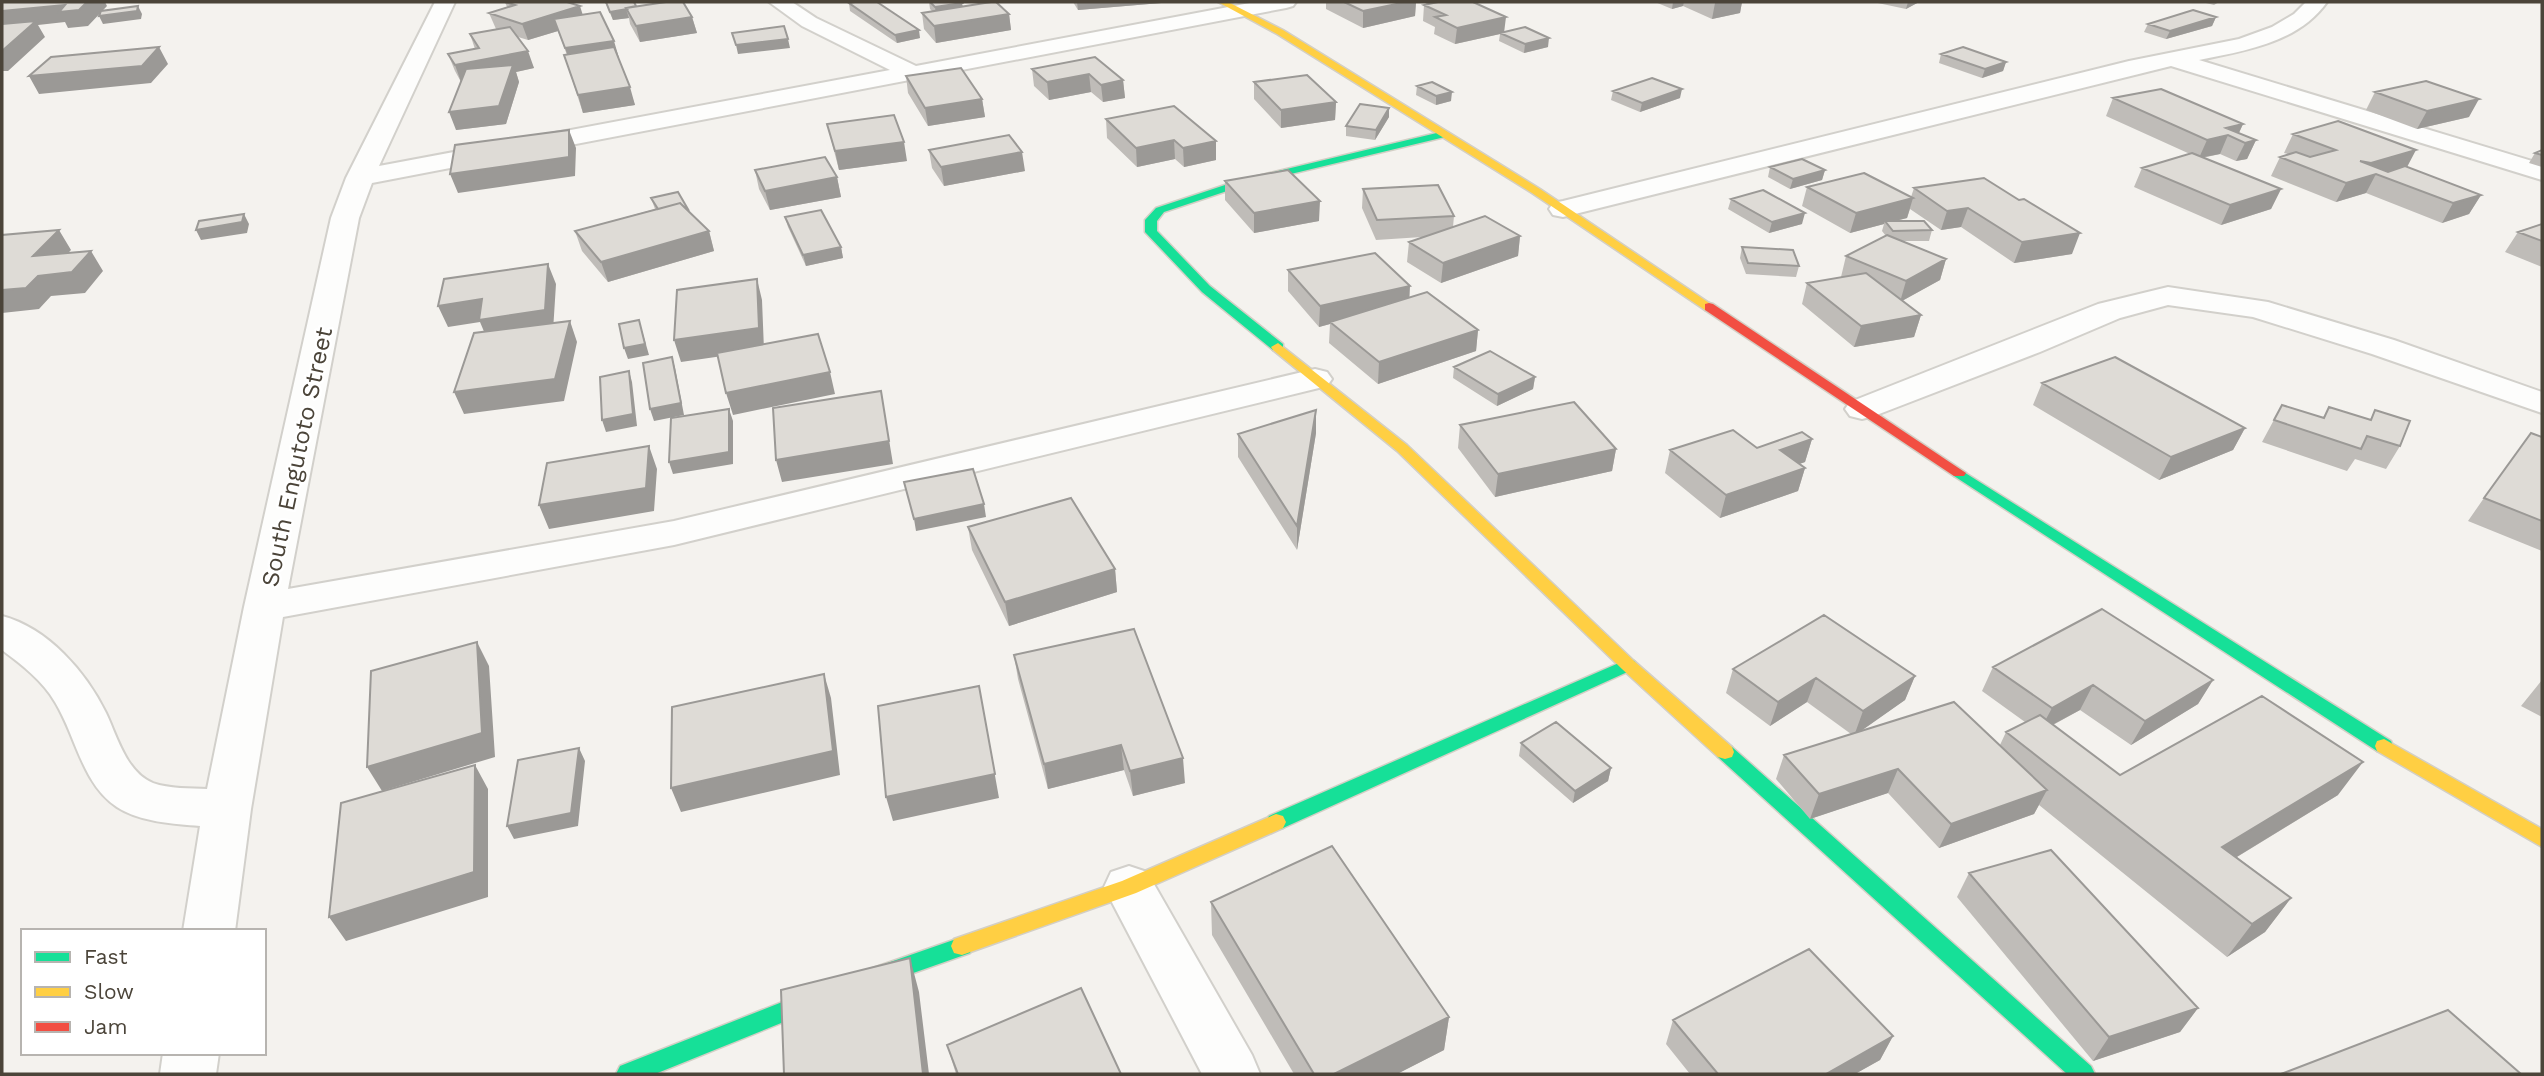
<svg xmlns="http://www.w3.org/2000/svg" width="2544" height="1076" font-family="'Work Sans',sans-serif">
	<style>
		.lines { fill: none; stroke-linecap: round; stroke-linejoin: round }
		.street-casing { stroke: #d2d0cb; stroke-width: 4 }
		.fast-casing { stroke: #d3cfc5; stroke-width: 3 }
		.slow-casing { stroke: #d3cfc5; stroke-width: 3 }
		.jam-casing { stroke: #d3cfc5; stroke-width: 3 }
		.street { fill: #fdfdfc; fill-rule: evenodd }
		.fast { fill: #16e098; fill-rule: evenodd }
		.slow { fill: #ffcf43; fill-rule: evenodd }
		.jam { fill: #f24e42; fill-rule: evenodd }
		.wall { fill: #bfbcb8 }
		.shaded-wall { fill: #9b9996 }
		.building { fill: #dedbd6; stroke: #9b9996; stroke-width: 2 }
		.labels { text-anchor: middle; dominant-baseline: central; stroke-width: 5; stroke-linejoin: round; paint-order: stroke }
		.street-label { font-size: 24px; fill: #4b4439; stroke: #fff }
	</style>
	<rect width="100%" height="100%" fill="#f4f2ee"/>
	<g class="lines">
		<g class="street-casing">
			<path id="street" d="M435 2H455L379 166 890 70 802 26 769 2H792L816 18 916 66 1255 2H1296L1293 6 1286 8 372 183 359 218 288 589 674 521 1315 369 1327 372 1332 379 1327 386 674 545 283 617 251 809 235 931H183L200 826C174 824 140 822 117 807 82 784 76 736 55 702 43 681 21 664 2 650V616C48 628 86 672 106 713 117 736 126 772 153 783 169 789 190 788 207 789L244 607 331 218 346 178Z
				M2306 2H2327C2298 43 2244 51 2199 60L2542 164V180L2171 66 1563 217 1553 215 1549 209 1553 203 1563 201 2129 61 2239 39 2272 27 2294 14Z
				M2168 287 2268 302 2394 340 2542 392V413L2372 354 2253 317 2168 305 2120 318 2040 352 1874 416 1862 419 1850 416 1845 409 1850 402 2098 304Z
				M1129 866 1147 872 1252 1055 1260 1074H1202L1104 887 1111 872Z
				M163 1053H219L216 1074H160Z"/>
		</g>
		<g class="fast-casing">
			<path id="fast" d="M1445 131 1450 134 1449 136 1245 185 1164 212 1157 221V231L1210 286 1283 344V350H1273L1202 292 1145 232V220L1156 208 1237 181Z
				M1959 469 2391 741 2393 746 2391 751 2384 753 2377 751 1954 476 1952 473 1954 470Z
				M1628 659 1634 661 1637 665 1634 669 1283 828 1276 830 1269 828 1266 822 1269 816Z
				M1725 745 1732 747 2091 1066 2095 1074H2067L1718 757 1716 752 1718 747Z
				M962 937 970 939 973 946 970 953 848 996 655 1074H616L620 1066 833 982Z"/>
		</g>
		<g class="slow-casing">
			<path id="slow" d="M1218 2H1228L1283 30 1540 189 1715 307 1709 311 1705 310 1532 193 1277 34Z
				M1278 343 1407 445 1634 661 1732 747 1734 752 1732 757 1725 759 1718 757 1622 669 1397 451 1273 350 1271 347Z
				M2384 739 2542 829V847L2377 751 2375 746 2377 741Z
				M1276 814 1283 816 1286 822 1283 828 1136 893 962 955 954 953 951 946 954 939 1122 881Z"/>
		</g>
		<g class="jam-casing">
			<path id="jam" d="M1709 303 1713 304 1966 473 1964 476H1954L1705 310V304Z"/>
		</g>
		<use href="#street" class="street"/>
		<use href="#fast" class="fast"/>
		<use href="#slow" class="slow"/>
		<use href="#jam" class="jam"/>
	</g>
	<path class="wall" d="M505 2 583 15 619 58H618L635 105 583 113 564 55H567L558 31 528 40 518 37 534 68 516 72 519 82 506 124 456 130 461 82 455 71 448 54 475 49 470 34 496 29 489 13 507 7Z
		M605 2H634L636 6 692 17 697 33 640 42 630 24 629 18 613 20Z
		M929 2H961L963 6 1009 14 1011 30 936 43 924 29 922 13 932 11 930 9Z
		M1073 2H1173L1078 10Z
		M1326 2H1416L1415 16 1363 28 1326 9Z
		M1427 2H1473L1504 32 1548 47 1524 53 1499 41 1500 34 1455 44 1434 34 1435 27 1423 21 1424 5 1426 4Z
		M1655 2H1742L1740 13 1712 19 1683 6 1672 9Z
		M1873 2H1919L1906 9Z
		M2202 2H2219L2214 5Z
		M849 3 920 38 897 43 850 11Z
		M2216 17 2212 26 2166 39 2144 32 2148 24Z
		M1941 54 2006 62 2003 71 1982 78 1939 63Z
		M1095 57 1123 80 1125 98 1103 102 1091 92 1049 100 1034 86 1032 69Z
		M906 76 982 99 985 117 928 126 908 93Z
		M1254 82 1336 102 1335 120 1281 128 1254 99Z
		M1417 86 1451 101 1436 105 1416 95Z
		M1613 91 1680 98 1640 112 1611 100Z
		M2375 92 2469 117 2417 129 2366 110Z
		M2113 98 2243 124 2239 133 2256 140 2247 159 2236 161 2220 154 2202 158 2281 189 2271 209 2221 225 2134 187 2142 168 2190 154 2106 116Z
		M1389 108V117L1375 140 1346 136V126Z
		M1106 119 1216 141V160L1184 167 1175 159 1137 167 1107 138Z
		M827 124 907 161 839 170Z
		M2293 134 2407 167 2481 195 2469 214 2442 223 2366 193 2336 202 2271 176 2280 157 2288 154 2284 153Z
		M929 150 1025 171 944 186 932 168Z
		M2542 150V167L2529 163 2535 153Z
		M1770 167 1825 170 1822 180 1790 189 1768 177Z
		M755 170 837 177 841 197 770 210 759 189Z
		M1984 178 2072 254 2014 263 1961 227 1941 230 1910 209 1907 218 1895 221 1932 230 1929 241H1903L1946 259 1940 280 1902 301 1921 315 1914 337 1854 347 1802 304 1807 283 1842 277H1841L1846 256 1886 236 1882 231 1884 224 1850 233 1802 206 1807 187 1911 197 1914 188Z
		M1225 181 1319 221 1254 233 1225 200Z
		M1363 189 1454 216 1453 227 1520 236 1518 256 1441 283 1407 262 1409 242 1422 237 1376 240 1362 208Z
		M651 198 690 212 709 231 714 251 608 282 582 251 575 231 655 209Z
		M1731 199 1802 224 1769 233 1728 209Z
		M785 217 841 247 843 258 806 266 788 227Z
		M2542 224V267L2505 252 2518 232Z
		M1742 247 1799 266 1796 277 1746 274 1740 258Z
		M1288 270 1409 298 1478 330 1476 351 1378 384 1329 343 1330 324 1319 327 1288 291Z
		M1454 367 1535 377 1533 389 1497 406 1453 378Z
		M2042 383 2245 428 2233 450 2159 480 2033 405Z
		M2282 405 2323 418 2329 407 2370 420 2375 410 2400 446 2386 469 2355 459 2347 471 2262 442Z
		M1316 410V433L1297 550 1238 457V434Z
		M1460 425 1616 449 1612 471 1495 497 1458 448Z
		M2542 437V551L2468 521 2484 498Z
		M1812 439 1805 462 1799 464 1805 468 1798 491 1720 518 1665 473 1670 450 1757 448Z
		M968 527 1115 569 1117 592 1009 626 972 550Z
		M1014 655 1185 783 1133 796 1124 770 1048 789 1018 679Z
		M1993 667 2213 680 2198 704 2131 745 2080 710 2053 725 2120 775 2338 795 2237 857 2291 898 2265 932 2227 957 2039 805 2034 814 1939 848 1888 793 1810 819 1776 779 1784 755 1851 734 1807 702 1770 726 1726 693 1733 669 1915 676 1905 700 1860 731 2000 745 2006 732 2025 722 1982 691Z
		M2542 680V717L2521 706Z
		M1521 743 1611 768 1608 781 1573 803 1519 756Z
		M1969 873 2198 1008 2180 1032 2093 1061 1957 897Z
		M1211 902 1449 1017 1444 1050 1397 1074H1294L1212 935Z
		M1673 1020 1893 1036 1880 1060 1855 1074H1690L1666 1044Z
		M947 1045 1121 1074H956Z"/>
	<path class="shaded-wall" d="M87 2H105L107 6 88 26 68 28 65 22 38 25 45 37 8 71H2V11Z
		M1077 2H1173L1078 10Z
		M1406 2H1416L1415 16 1363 28V11Z
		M1673 2H1684L1683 6 1672 9Z
		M1719 2H1742L1740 13 1712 19 1715 3Z
		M1908 2H1919L1906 9Z
		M962 3 963 11 936 15 935 7Z
		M138 6 142 14 141 19 103 24 99 16Z
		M580 6 585 22 554 19 558 31 528 40 522 24Z
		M626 9 629 18 613 20 610 12Z
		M1009 14 1011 30 936 43 934 26Z
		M692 17 697 33 640 42 636 26Z
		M1506 17 1504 33H1500V34L1455 44 1457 28Z
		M2216 17 2212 26 2166 39 2170 31Z
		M919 30 920 38 897 43 895 35Z
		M1549 38 1548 47 1524 53 1525 44Z
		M788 39 790 48 738 54 736 45Z
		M614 41 619 58 571 65 565 48Z
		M159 47 168 64 151 83 39 94 29 76Z
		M528 51 534 68 516 72 519 82 506 124 456 130 449 112 461 82 455 65Z
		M2006 62 2003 71 1982 78 1985 69Z
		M1089 74 1091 92 1049 100 1047 82Z
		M1123 80 1125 98 1103 102 1101 85Z
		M630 87 635 105 583 113 578 95Z
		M1682 89 1680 98 1640 112 1642 103Z
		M1452 92 1451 101 1436 105V96Z
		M982 99 985 117 928 126 925 108Z
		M2479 99 2469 117 2417 129 2427 111Z
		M1336 102 1335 120 1281 128V110Z
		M1389 108V117L1375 140 1376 130Z
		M2243 124 2236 139 2228 135 2220 154 2199 158 2207 140 2226 128Z
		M569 130 576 148 575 176 458 193 450 174Z
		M1174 140 1175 159 1137 167 1136 148Z
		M2256 140 2247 159 2236 161 2245 143Z
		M1216 141V160L1184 167 1183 148Z
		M904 142 907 161 839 170 835 151Z
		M2416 150 2406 169 2376 174 2366 193 2336 202 2346 183 2363 178 2371 163Z
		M1022 152 1025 171 944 186 941 167Z
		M1825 170 1822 180 1790 189 1793 179Z
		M837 177 841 197 770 210 765 191Z
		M2281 189 2271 209 2221 225 2230 205Z
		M2481 195 2469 214 2442 223 2453 203Z
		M1913 198 1907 218 1887 223 1885 221 1884 224 1850 233 1856 213Z
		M1320 201 1319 221 1254 233V213Z
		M1968 208 1961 227 1941 230 1947 211Z
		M1805 213 1802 224 1769 233 1772 222Z
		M244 214 249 224 247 233 201 240 196 230Z
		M59 230 71 250 47 275 91 251 103 271 85 293 51 296 39 309 2 313V290L33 256Z
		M709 231 714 251 608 282 601 262Z
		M2080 233 2072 254 2014 263 2022 242Z
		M1520 236 1518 256 1441 283 1443 263Z
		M841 247 843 258 806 266 803 255Z
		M1946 259 1940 280 1900 302 1906 281Z
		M548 264 556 284 553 331 488 341 480 322 448 327 438 306Z
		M757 279 762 300 764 350 681 362 674 340Z
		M1410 286 1409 307 1330 322V324L1319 327 1320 306Z
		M1921 315 1914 337 1854 347 1861 326Z
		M639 320 649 355 628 359 624 348Z
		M570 321 577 342 564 401 464 414 454 392Z
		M1478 330 1476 351 1378 384 1379 362Z
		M672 357 675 368 684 415 654 421 650 409Z
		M629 371 632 382 637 426 606 432 602 420Z
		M830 372 835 394 733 415 726 393Z
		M1535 377 1533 389 1497 406 1498 394Z
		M881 391 893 464 782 482 776 460Z
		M729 409 733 421V464L673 474 669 462Z
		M1316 410V433L1297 550V526Z
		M2245 428 2233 450 2159 480 2171 457Z
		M1812 439 1805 462 1774 473 1780 450Z
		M649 446 657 469 654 511 549 529 539 505Z
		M1616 449 1612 471 1495 497 1498 474Z
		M1805 468 1798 491 1720 518 1726 495Z
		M984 504 986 517 916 531 914 519Z
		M1115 569 1117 592 1009 626 1005 602Z
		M477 642 489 666 495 757 382 791 367 767Z
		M824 674 831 698 840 775 681 812 671 788Z
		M1915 676 1905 700 1854 736 1863 711Z
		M1816 678 1807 702 1770 726 1778 702Z
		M2213 680 2198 704 2131 745 2145 721Z
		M2093 685 2080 710 2039 732 2052 708Z
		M979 686 999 798 893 821 886 797Z
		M1121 745 1124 770 1048 789 1044 764Z
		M579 748 585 761 578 826 514 839 507 826Z
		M1183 758 1185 783 1133 796 1130 771Z
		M2363 762 2338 795 2199 880 2222 847Z
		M475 765 488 789V897L346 941 329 917Z
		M1611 768 1608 781 1573 803 1575 791Z
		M1898 769 1888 793 1810 819 1819 794Z
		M2047 790 2034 814 1939 848 1951 824Z
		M2291 898 2265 932 2227 957 2252 924Z
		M910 958 919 992 929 1074H923Z
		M2198 1008 2180 1032 2093 1061 2109 1037Z
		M1449 1017 1444 1050 1397 1074H1334Z
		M1893 1036 1880 1060 1855 1074H1826Z"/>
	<path class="building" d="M2 2H87L79 10 59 12 65 5 2 11Z
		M505 2H567L580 6 522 24 489 13 515 5Z
		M606 2H634L636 6 626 8 627 9 610 12Z
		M666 2H683L692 17 636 26 626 8Z
		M855 2H877L919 30 895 35 849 3Z
		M930 2H961L962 3 935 7Z
		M991 2H996L1009 14 934 26 922 13Z
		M1344 2H1406L1363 11Z
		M1438 2H1473L1506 17 1457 28 1435 17 1446 15 1424 5Z
		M138 6 137 11 99 16 101 11Z
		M2193 10 2216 17 2170 31 2148 24Z
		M600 12 614 41 565 48 554 19Z
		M36 21 2 51V24Z
		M784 26 788 39 736 45 732 33Z
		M510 27 528 51 455 65 448 54 479 48 470 34Z
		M1525 27 1549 38 1525 44 1500 33Z
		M159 47 142 66 29 76 51 57Z
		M614 47 630 87 578 95 564 55Z
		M1963 47 2006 62 1985 69 1941 54Z
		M1095 57 1123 80 1101 85 1089 74 1047 82 1032 69Z
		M513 65 499 106 449 112 466 69Z
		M961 68 982 99 925 108 906 76Z
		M1307 75 1336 102 1281 110 1254 82Z
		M1652 78 1682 89 1642 103 1613 91Z
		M2426 81 2479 99 2427 111 2375 92Z
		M1432 82 1452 92 1436 96 1417 86Z
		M2161 89 2243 124 2226 128 2256 140 2245 143 2228 135 2207 140 2113 98Z
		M1360 104 1389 108 1376 130 1346 126Z
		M1174 106 1216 141 1183 148 1174 140 1136 148 1106 119Z
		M894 115 904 142 835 151 827 124Z
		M2338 121 2416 150 2371 163 2360 161 2388 172 2405 166 2481 195 2453 203 2376 174 2346 183 2280 157 2296 152 2310 157 2336 150 2293 134Z
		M569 130V157L450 174 455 145Z
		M1009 135 1022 152 941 167 929 150Z
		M2542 150V155L2535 153Z
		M2192 153 2281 189 2230 205 2142 168Z
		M825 157 837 177 765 191 755 170Z
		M1802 159 1825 170 1793 179 1770 167Z
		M1288 170 1320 201 1254 213 1225 181Z
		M1864 173 1913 198 1856 213 1807 187Z
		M1984 178 2019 200 2024 199 2080 233 2022 242 1968 208 1947 211 1914 188Z
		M1438 185 1454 216 1377 220 1363 189Z
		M1763 190 1805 213 1772 222 1731 199Z
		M678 192 689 211 680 203 658 209 651 198Z
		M680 203 709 231 601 262 575 231Z
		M821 210 841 247 803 255 785 217Z
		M244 214 242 222 196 230 199 221Z
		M1485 216 1520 236 1443 263 1409 242Z
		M1885 221H1924L1932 230 1893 231Z
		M2542 224V241L2518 232Z
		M59 230 33 256 91 251 72 272 38 276 26 288 2 290V235Z
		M1887 235 1946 259 1906 281 1846 256Z
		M1742 247 1793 250 1799 266 1748 263Z
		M1375 253 1410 286 1320 306 1288 270Z
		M548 264 545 310 479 320 482 299 438 306 444 279Z
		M1866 273 1921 315 1861 326 1807 283Z
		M757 279 759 328 674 340 677 290Z
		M1427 292 1478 330 1379 362 1330 322Z
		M639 320 645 344 624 348 619 324Z
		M570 321 555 379 454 392 474 333Z
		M818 334 830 372 726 393 717 353Z
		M1490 351 1535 377 1498 394 1454 367Z
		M672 357 681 403 650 409 643 363Z
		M2115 357 2245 428 2171 457 2042 383Z
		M629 371 633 414 602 420 600 377Z
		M881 391 889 441 776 460 773 408Z
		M1574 402 1616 449 1498 474 1460 425Z
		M2282 405 2324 418 2329 407 2371 420 2375 410 2410 421 2400 446 2367 436 2361 449 2274 420Z
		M729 409V452L669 462 671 418Z
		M1316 410 1297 526 1238 434Z
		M1733 430 1757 448 1802 432 1812 439 1780 450 1805 468 1726 495 1670 450Z
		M2531 433 2542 437V521L2484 498Z
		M649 446 646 488 539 505 547 463Z
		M973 469 984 504 914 519 904 482Z
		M1071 498 1115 569 1005 602 968 527Z
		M2102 609 2213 680 2145 721 2093 685 2052 708 1993 667Z
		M1824 615 1915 676 1863 711 1816 678 1778 702 1733 669Z
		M1134 629 1183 758 1130 771 1121 745 1044 764 1014 655Z
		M477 642 482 733 367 767 371 671Z
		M824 674 833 751 671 788 672 707Z
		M979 686 995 774 886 797 878 706Z
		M2262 696 2363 762 2222 847 2291 898 2252 924 2006 732 2040 715 2120 775Z
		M1954 702 2047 790 1951 824 1898 769 1819 794 1784 755Z
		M1556 722 1611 768 1575 791 1521 743Z
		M579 748 571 813 507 826 518 760Z
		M475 765 474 872 329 917 341 803Z
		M1332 846 1449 1017 1334 1074H1314L1211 902Z
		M2051 850 2198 1008 2109 1037 1969 873Z
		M1809 949 1893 1036 1826 1074H1718L1673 1020Z
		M910 958 923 1074H784L781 990Z
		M1081 988 1121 1074H958L947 1045Z
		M2448 1010 2521 1074H2281Z"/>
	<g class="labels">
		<g class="street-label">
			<text transform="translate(297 457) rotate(-78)">South Engutoto Street</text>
		</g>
	</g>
	<rect width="2544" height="1076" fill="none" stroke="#4b4439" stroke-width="7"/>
	<rect x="21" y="929" width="245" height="126" fill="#ffffff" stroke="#b7b4b0" stroke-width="2"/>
	<rect x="35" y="952" width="35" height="10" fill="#16e098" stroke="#b7b4b0" stroke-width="2"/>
	<text x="84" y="964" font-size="21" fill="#4b4439">Fast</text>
	<rect x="35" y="987" width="35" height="10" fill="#ffcf43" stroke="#b7b4b0" stroke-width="2"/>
	<text x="84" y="999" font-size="21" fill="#4b4439">Slow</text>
	<rect x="35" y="1022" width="35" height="10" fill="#f24e42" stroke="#b7b4b0" stroke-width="2"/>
	<text x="84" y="1034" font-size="21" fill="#4b4439">Jam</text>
</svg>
